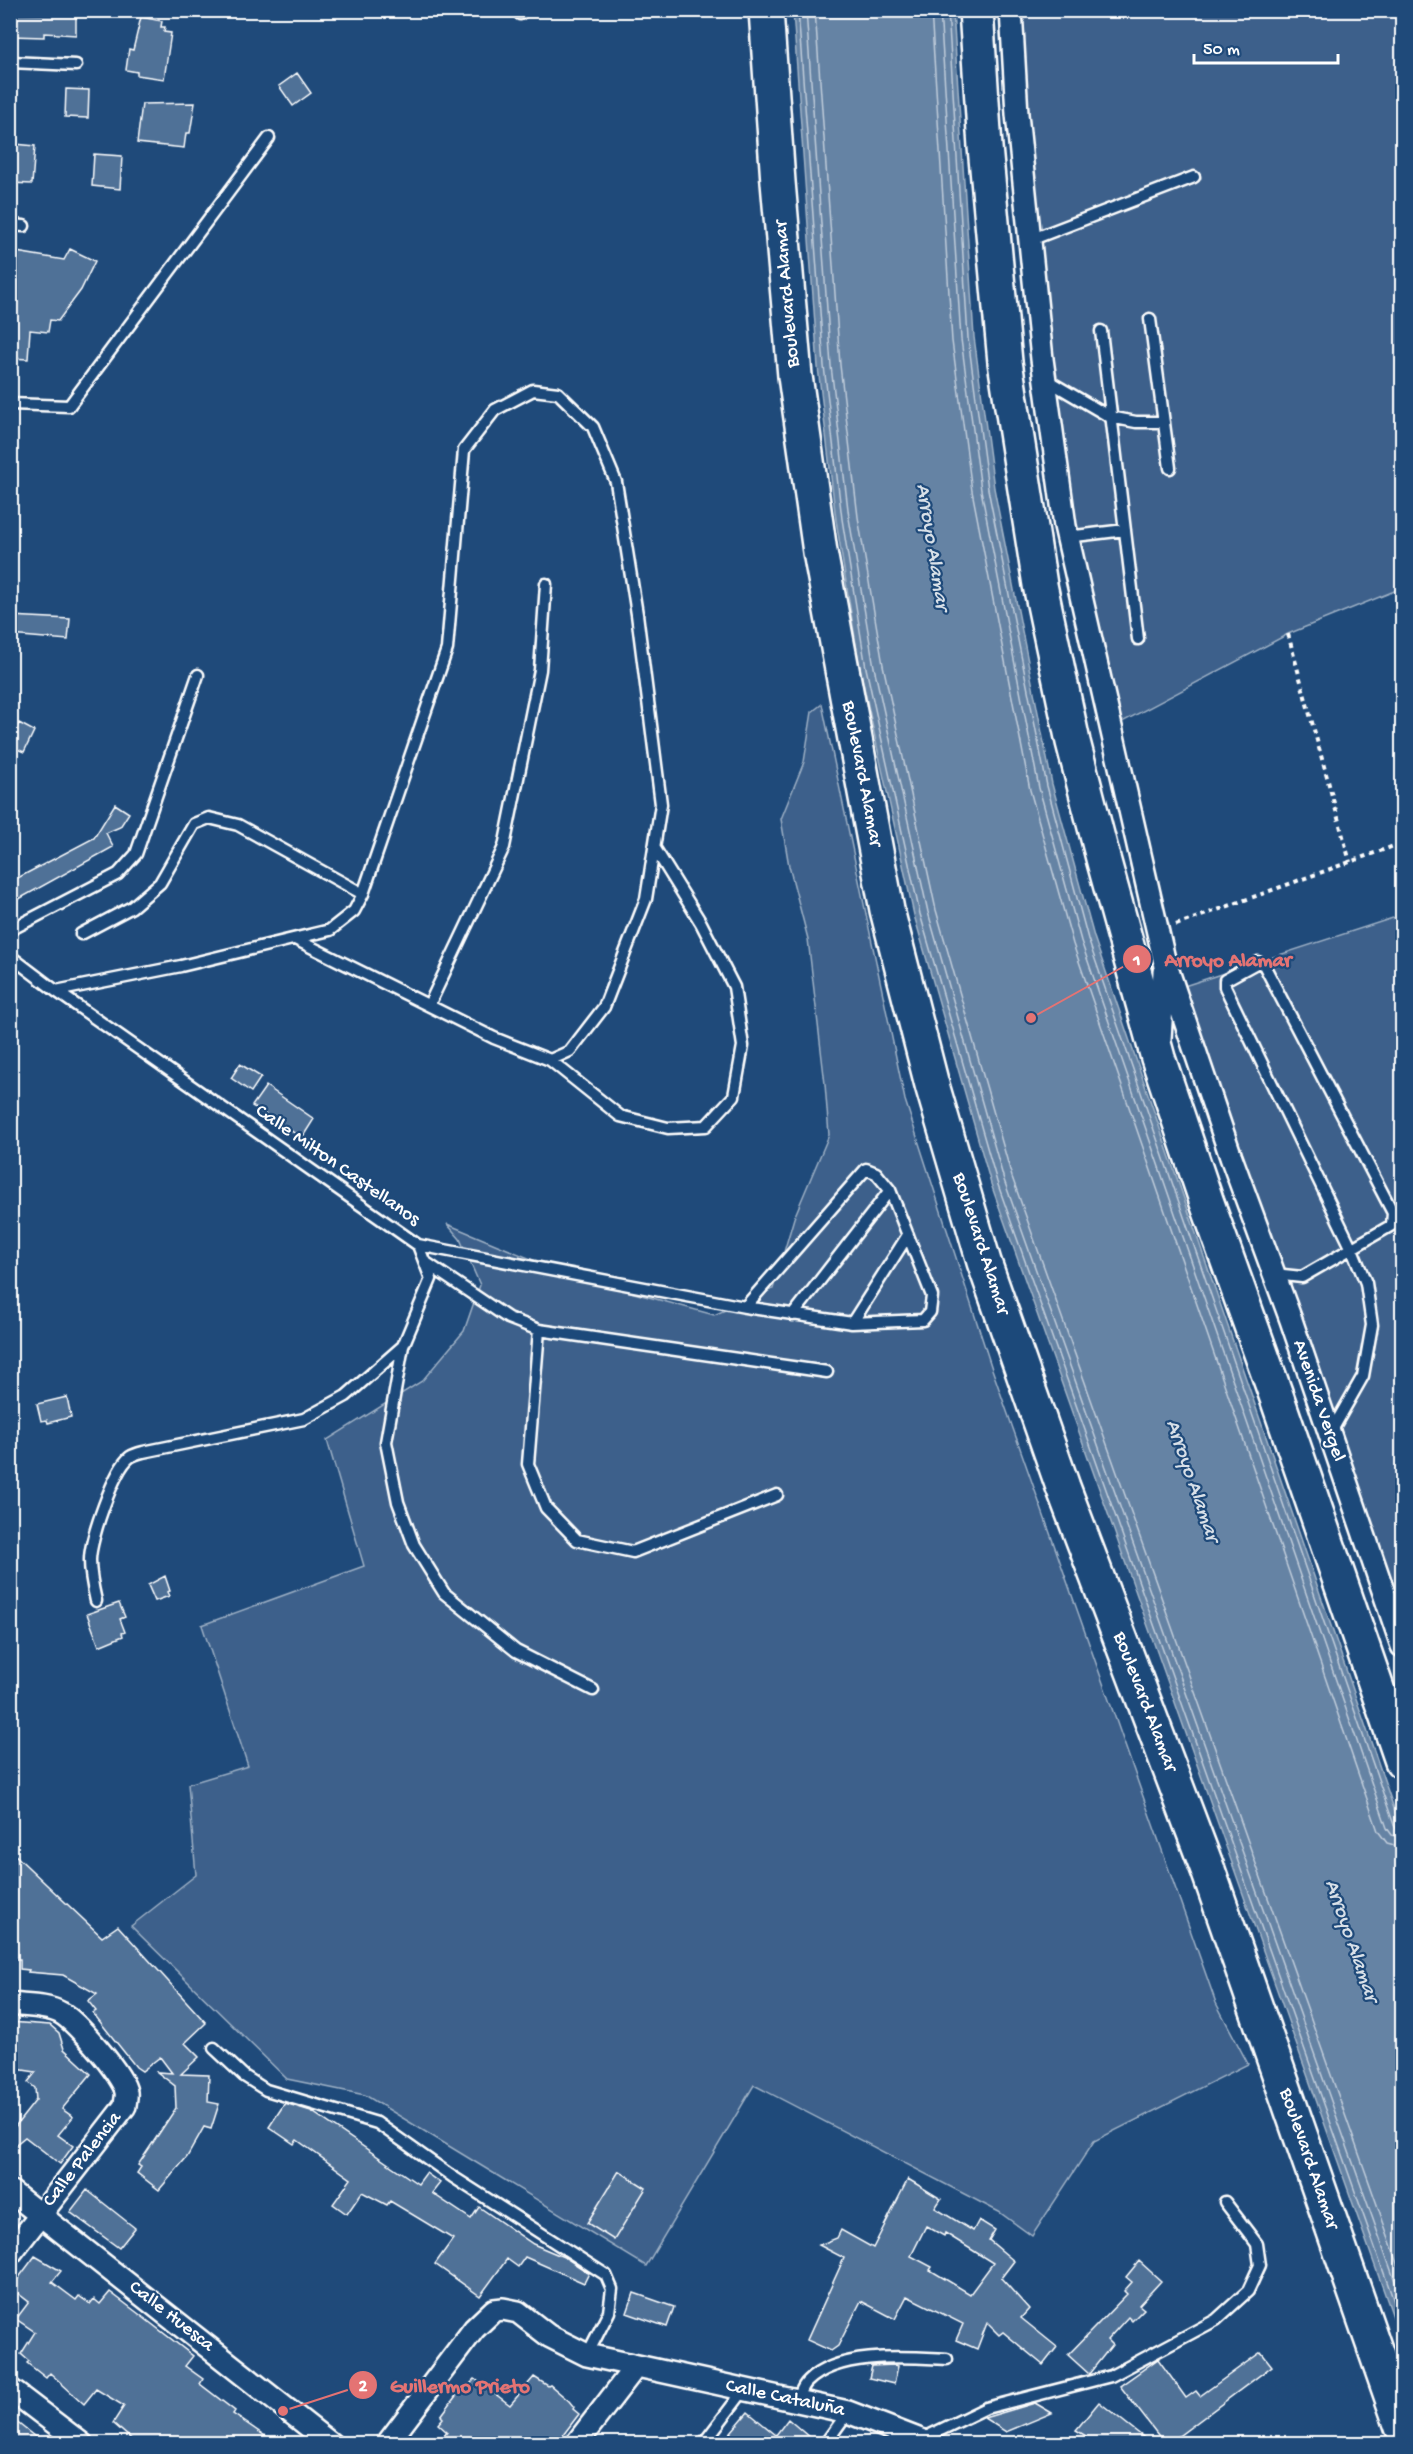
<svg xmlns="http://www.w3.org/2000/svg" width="1413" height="2454" font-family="'Gochi Hand',sans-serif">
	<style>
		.green { fill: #3c618b; stroke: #9eb0c5; stroke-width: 1.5 }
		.water { fill: #6583a4; stroke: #a3b5c8; stroke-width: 1.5 }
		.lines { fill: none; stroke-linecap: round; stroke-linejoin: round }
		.shore { stroke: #c1cddb; stroke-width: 1.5 }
		.building { fill: #507197; stroke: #fff; stroke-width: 1.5; fill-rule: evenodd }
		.lane-casing { stroke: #fff; stroke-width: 15 }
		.street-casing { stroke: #fff; stroke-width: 26 }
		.highway-casing { stroke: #fff; stroke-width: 38 }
		.path { stroke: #fff; stroke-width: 4; stroke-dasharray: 4.5 4.5; stroke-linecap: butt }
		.lane { stroke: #1f4a7a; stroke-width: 10 }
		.street { stroke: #1f4a7a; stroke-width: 21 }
		.highway { stroke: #1f4a7a; stroke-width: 33 }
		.labels { text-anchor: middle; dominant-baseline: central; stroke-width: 4.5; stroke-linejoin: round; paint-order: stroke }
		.street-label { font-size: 20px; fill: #fff; stroke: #1f4a7a }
		.water-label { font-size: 21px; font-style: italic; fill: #d8e0e8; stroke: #1f4a7a }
		.leader { fill: none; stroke: #e47373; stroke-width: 2 }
		.callout-dot { fill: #e47373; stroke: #1f4a7a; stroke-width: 2 }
		.mark-label { font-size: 18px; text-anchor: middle; font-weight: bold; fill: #fff }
		.callout-label { font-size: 21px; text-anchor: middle; font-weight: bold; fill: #e47373; stroke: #1f4a7a; stroke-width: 4.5; stroke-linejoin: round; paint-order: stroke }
	</style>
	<rect width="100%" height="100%" fill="#1f4a7a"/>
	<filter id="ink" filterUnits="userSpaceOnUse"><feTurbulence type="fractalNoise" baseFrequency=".0167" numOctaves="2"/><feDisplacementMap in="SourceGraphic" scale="12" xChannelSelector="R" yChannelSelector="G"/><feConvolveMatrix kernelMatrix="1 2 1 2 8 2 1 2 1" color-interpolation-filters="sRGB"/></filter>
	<g filter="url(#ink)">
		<path class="green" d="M1011 11H1402V588L1288 634 1111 728 1065 526Z
			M822 704 905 1100 992 1369 1216 2003 1248 2064 1094 2141 1032 2236 999 2212 754 2085 646 2266 365 2095 287 2079 131 1926 196 1875 188 1784 248 1766 202 1625 364 1566 327 1440 422 1381 464 1331 480 1285 460 1239 447 1224 572 1276 714 1315 773 1289 794 1218 829 1135 825 1084 808 939 789 866 781 819 804 762 812 712Z
			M1402 915V1646L1175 989Z"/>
		<path class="water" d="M793 11H953L974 337 994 488 1052 784 1094 937 1402 1832V2342L991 1184 914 915 860 669 836 520 818 367Z"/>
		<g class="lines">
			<path class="shore" d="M798 10 824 366 842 519 866 668 920 914 997 1182 1402 2324
				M806 10 831 366 849 518 874 667 928 912 1004 1180 1402 2301
				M815 10 840 365 858 517 883 665 936 910 1012 1177 1402 2275
				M931 10 952 341 972 491 1030 790 1073 944 1378 1831 1387 1843 1402 1847
				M940 10 961 339 981 490 1039 788 1081 941 1387 1828 1392 1835 1402 1838
				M948 10 968 338 988 489 1047 786 1088 939 1394 1825 1397 1830H1402"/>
		</g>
		<path class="building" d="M10 13 76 15V35L44 33V37L10 36Z
			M141 17 162 21 161 27H165L164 32 171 33 164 79 137 75V72L126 70 129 49 133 50Z
			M297 73 311 93 293 106 279 86Z
			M66 89 89 90 88 118 65 117Z
			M195 103 190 133H186L184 148 137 143 142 104Z
			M15 144 35 146 32 184 10 183V155H14Z
			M94 154 122 156 120 189 92 186Z
			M70 249 95 261 81 290 58 321 50 320 48 332 30 330 28 359 10 358V251L64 260Z
			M10 616 70 619 68 640 10 635Z
			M19 723 34 731 24 752 10 746V739Z
			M115 804 129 813 120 827 106 833 113 847 10 904V882L94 838Z
			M240 1064 261 1077 251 1092 231 1078Z
			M266 1086 314 1119 302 1138 252 1106Z
			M67 1397 71 1417 48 1423 47 1420 41 1421 37 1404Z
			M165 1576 170 1591 167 1592 169 1596 155 1601 148 1585Z
			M119 1603 125 1617 120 1619 125 1632 122 1633 123 1636 99 1646 87 1614Z
			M10 1850 102 1937 118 1926 206 2023 185 2043 199 2057 181 2074 209 2075 208 2102 219 2104 211 2129 204 2127 187 2157 159 2190 137 2173 141 2167 138 2165 176 2108 175 2086 157 2072 172 2073 160 2057 142 2071 136 2067 93 2013 96 2011 88 2001 97 1994 63 1975 28 1972 29 1970 20 1969V1959H10Z
			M10 2022 50 2025 59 2033 64 2049 91 2074 62 2109 73 2117 58 2135 73 2146 60 2164 25 2137 10 2149V2133L36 2100 35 2088 28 2082 36 2072 10 2068Z
			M285 2103 311 2111 418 2184 426 2173 440 2183 432 2193 471 2219 479 2207 533 2244 566 2258 589 2273 584 2283 525 2257 518 2267 507 2259 480 2296 435 2264 453 2239 390 2201 387 2205 362 2192 347 2214 333 2204 351 2179 297 2140 294 2144 269 2127Z
			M619 2171 646 2188 614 2240 587 2223Z
			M908 2179 941 2199 935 2208 973 2231 979 2220 995 2230 989 2240 1014 2261 1001 2278 1029 2309 1021 2318 1057 2347 1043 2365 1003 2332 999 2335 987 2323 977 2349 956 2340 963 2324 907 2296 895 2319 861 2301 838 2346 831 2351 807 2340 844 2258 819 2245 837 2238 841 2230 873 2248ZM926 2226 944 2236 945 2233 993 2263 970 2294 930 2270 932 2267 911 2256Z
			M87 2190 135 2228 119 2248 70 2212Z
			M35 2256 61 2271 52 2282 76 2300 79 2296 90 2304 94 2299 100 2304 110 2292 139 2314 193 2356 185 2366 203 2379 200 2384 235 2411 233 2414 277 2444H137L113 2423 124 2406 96 2389 84 2404 50 2373 46 2378 27 2363 29 2361 21 2354 35 2332 16 2319 29 2302 11 2288Z
			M1139 2261 1161 2281 1139 2305 1144 2309 1132 2321 1128 2317 1107 2340 1112 2345 1089 2374 1068 2355 1127 2294 1124 2291 1132 2282 1126 2277Z
			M634 2293 674 2307 667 2327 627 2313Z
			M1261 2352 1272 2366 1168 2444H1165L1120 2386 1158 2359 1186 2398 1196 2391 1200 2396Z
			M894 2365 898 2366 894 2384 869 2378 872 2366Z
			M534 2377 548 2386 550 2385 569 2401 574 2407 573 2409 579 2414 557 2443 543 2435 534 2444H438L447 2432 438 2424 443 2418 441 2416 461 2389 463 2391 475 2379 510 2405Z
			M1099 2402 1152 2444H1081L1086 2436 1076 2430Z
			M1035 2403 1052 2413 1006 2432 984 2418Z
			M748 2412 776 2435 788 2419 817 2444H721Z
			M10 2417 44 2444H10Z"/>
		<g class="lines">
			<g class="lane-casing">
				<path id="lane" d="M520 14 523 10
					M10 62 76 65
					M10 225 24 226
					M1030 240 1194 177
					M1150 319 1170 468
					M1101 331 1138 639
					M1045 379 1110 417 1136 422H1164
					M10 404 69 406 269 138
					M1067 537 1125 530
					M10 930 118 874 136 854 198 675
					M81 934 132 907 160 883 194 824 209 818 238 825 363 894 447 649 464 450 495 410 533 390 558 393 593 427 616 482 637 614 661 804 646 899 604 1007 570 1051 550 1060 494 1038 295 939
					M10 956 56 991 418 1245 431 1279 403 1346 346 1396 304 1419 143 1452C139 1453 133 1455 130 1457 114 1469 90 1540 90 1560 90 1574 93 1588 96 1601
					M56 991 181 966 330 930 354 911 363 894
					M429 1005 504 847 540 670 546 584
					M550 1060 620 1116 668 1128 706 1126 734 1096 743 1046 734 987 701 923 654 847
					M418 1245 745 1307 852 1323 923 1320 930 1312 932 1296 890 1190 876 1173 866 1169 745 1307
					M425 1262 508 1318 539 1330 827 1372
					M1274 1274 1302 1277 1392 1225 1393 1213 1264 965 1258 962 1225 980V987L1352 1249 1366 1283 1372 1325 1363 1376 1331 1432
					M793 1315 890 1190
					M852 1323 908 1235
					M539 1330 528 1464 546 1508 577 1540 633 1552 777 1495
					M403 1346 386 1442 398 1502 414 1545 444 1593 516 1651 593 1690
					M214 2048 244 2076 266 2090 377 2123 453 2177 606 2275 612 2289 609 2312 587 2355
					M797 2401C800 2395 802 2386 808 2381 839 2351 907 2357 947 2359
					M922 2439 986 2408 1111 2376 1216 2320 1248 2291 1260 2265 1257 2244 1225 2202
					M703 2444 744 2390
					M825 2444 848 2412"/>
			</g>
			<g class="street-casing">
				<path id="street" d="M1011 10 1017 114 1042 359 1065 526 1164 959 1231 1157 1291 1320 1402 1646
					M1160 1039 1164 972
					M10 2004C26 2006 47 2005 61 2013 76 2021 124 2076 126 2092 127 2096 125 2102 125 2106L10 2254
					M10 2191 331 2444
					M10 2389 82 2444
					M387 2444 474 2329 494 2310 503 2309 518 2312 549 2336 587 2355 848 2412 931 2444
					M576 2444 636 2366"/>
			</g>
			<g class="highway-casing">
				<path id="highway" d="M766 10 778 182 795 376 820 552 887 910 932 1085 984 1262 1063 1487 1208 1870 1402 2427
					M976 10 985 147 1005 362 1040 585 1073 742 1104 862 1158 1058 1206 1200 1277 1398 1402 1761"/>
			</g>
			<path class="path" d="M1288 634 1350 862
				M1176 925 1402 843"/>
			<use href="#lane" class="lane"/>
			<use href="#street" class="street"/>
			<use href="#highway" class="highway"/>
		</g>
	</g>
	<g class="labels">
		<g class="street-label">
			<text transform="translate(788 294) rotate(-95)">Boulevard Alamar</text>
			<text transform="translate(861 774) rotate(79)">Boulevard Alamar</text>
			<text transform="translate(337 1166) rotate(35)">Calle Milton Castellanos</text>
			<text transform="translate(980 1244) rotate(72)">Boulevard Alamar</text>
			<text transform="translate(1318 1401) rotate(71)">Avenida Vergel</text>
			<text transform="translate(1144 1702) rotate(69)">Boulevard Alamar</text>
			<text transform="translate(1308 2159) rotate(71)">Boulevard Alamar</text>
			<text transform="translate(83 2160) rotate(-52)">Calle Palencia</text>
			<text transform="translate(171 2317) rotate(38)">Calle Huesca</text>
			<text transform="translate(785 2399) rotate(12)">Calle Cataluña</text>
		</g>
		<g class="water-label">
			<text transform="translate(931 547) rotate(81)">Arroyo Alamar</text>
			<text transform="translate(1191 1481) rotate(71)">Arroyo Alamar</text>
			<text transform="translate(1350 1941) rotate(71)">Arroyo Alamar</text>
		</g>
	</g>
	<path class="leader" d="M1031 1018L1137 959M283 2411L363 2385"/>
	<g class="callout-dot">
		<circle cx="1031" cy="1018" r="6"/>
		<circle cx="283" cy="2411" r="6"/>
		<circle cx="1137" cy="959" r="15"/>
		<circle cx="363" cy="2385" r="15"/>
	</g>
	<g class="mark-label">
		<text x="1137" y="965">1</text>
		<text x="363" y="2391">2</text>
	</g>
	<g class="callout-label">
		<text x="1228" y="966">Arroyo Alamar</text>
		<text x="460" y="2392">Guillermo Prieto</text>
	</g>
	<rect width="1413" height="2454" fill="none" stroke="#1f4a7a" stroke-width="36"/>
	<rect x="18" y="18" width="1377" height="2418" fill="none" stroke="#fff" stroke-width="2" filter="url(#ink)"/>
	<path d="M1194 54v9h144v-9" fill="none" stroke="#ffffff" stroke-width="3"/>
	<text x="1203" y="54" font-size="18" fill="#ffffff" stroke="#1f4a7a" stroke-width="4.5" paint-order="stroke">50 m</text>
</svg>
